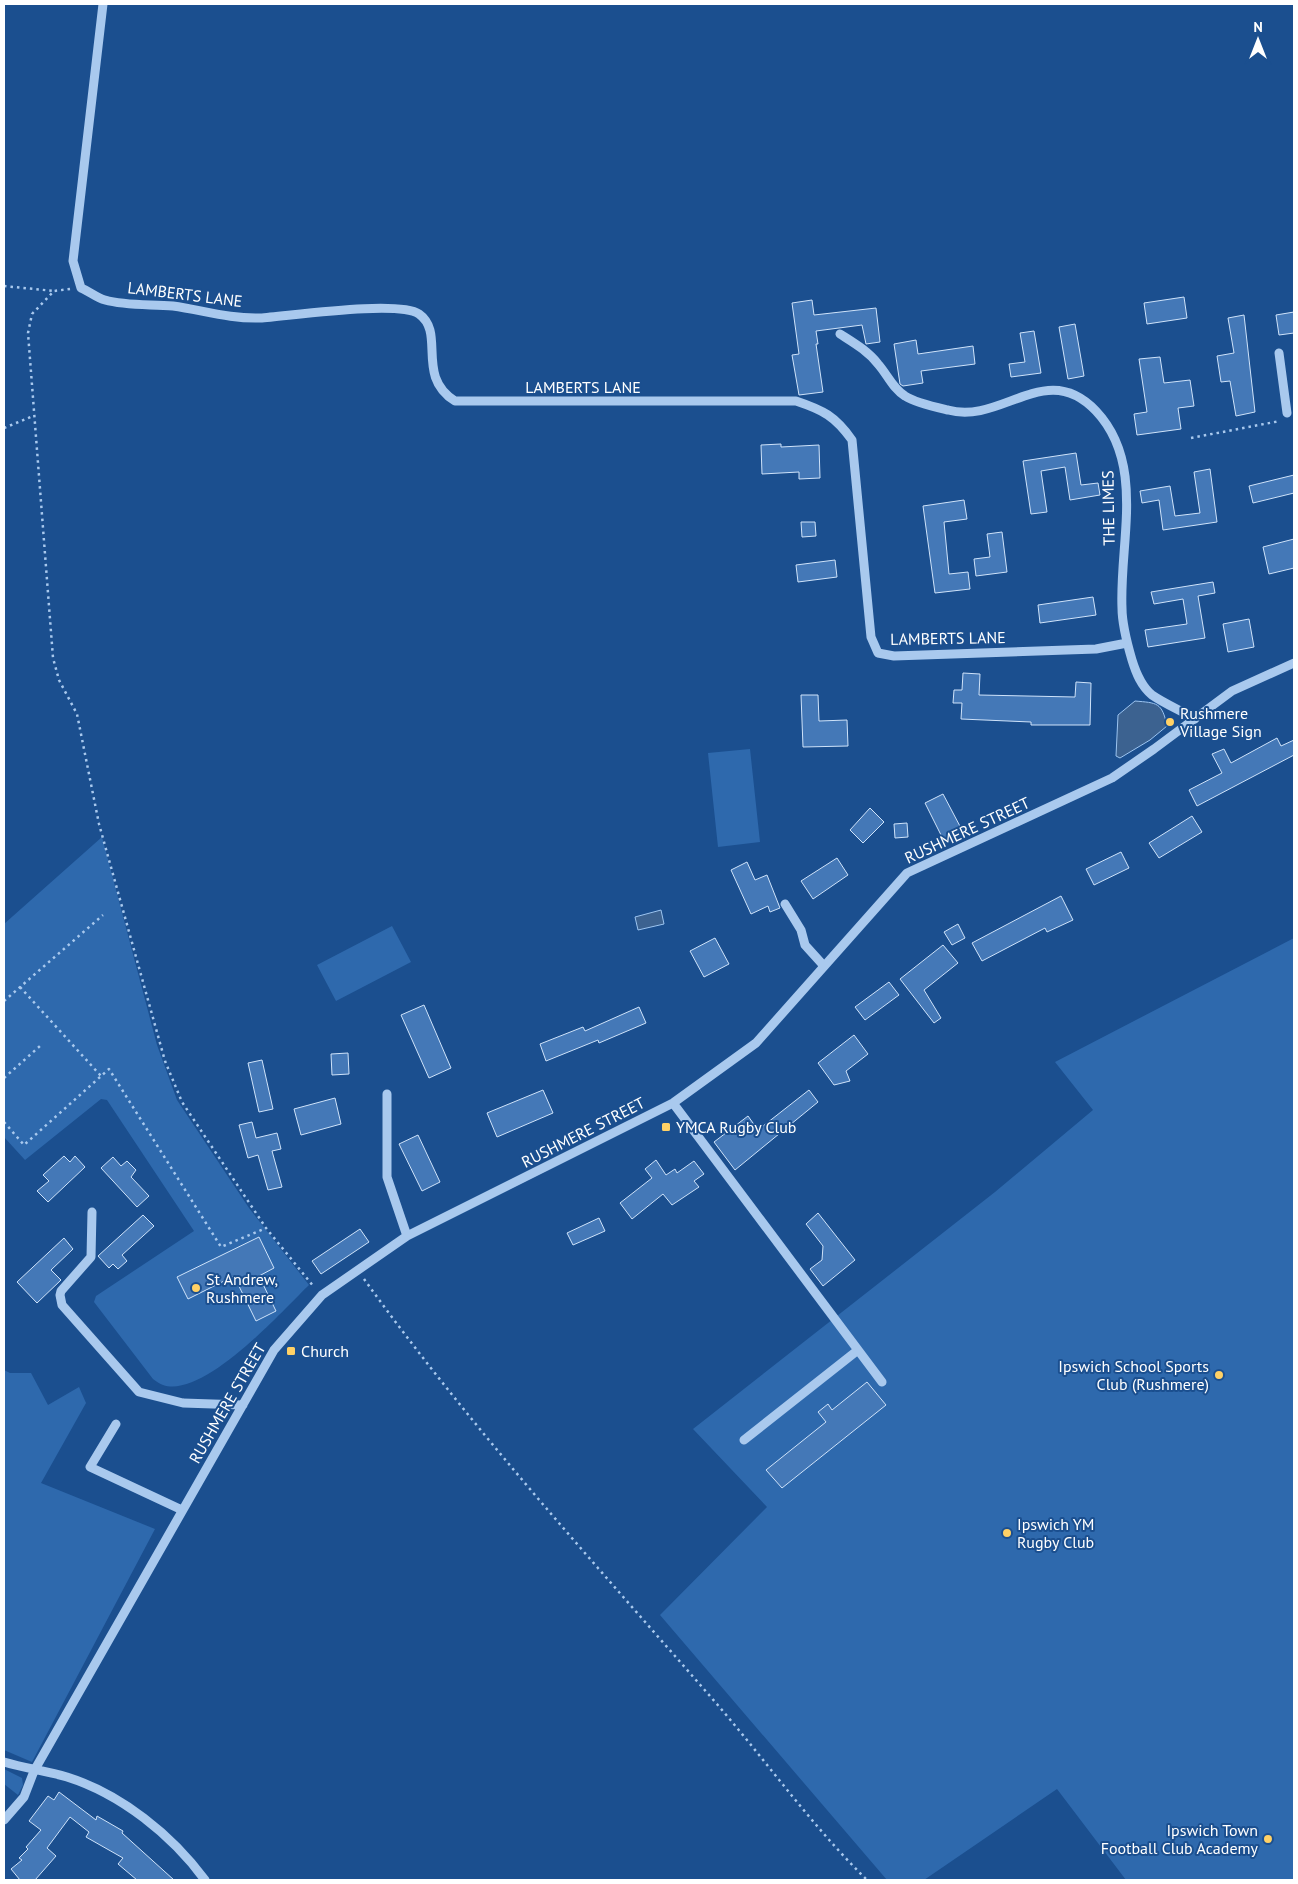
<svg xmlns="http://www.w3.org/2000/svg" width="1298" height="1884" font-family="'PT Sans',sans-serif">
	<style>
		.green { fill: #2e69ad }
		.water { fill: #3c6290; stroke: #9cc4f0 }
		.building { fill: #4478b7; stroke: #cfe3fa }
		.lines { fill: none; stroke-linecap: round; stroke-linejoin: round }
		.path { stroke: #a9c9ee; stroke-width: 2.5; stroke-dasharray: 2.5 4; stroke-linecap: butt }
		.minor { stroke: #a9c9ee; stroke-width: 9 }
		.poi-dot { fill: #ffd166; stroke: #1b4f8f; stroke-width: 2 }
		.labels { text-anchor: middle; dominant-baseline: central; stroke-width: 4; stroke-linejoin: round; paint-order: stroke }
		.street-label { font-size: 16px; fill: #fff; stroke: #1b4f8f }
		.poi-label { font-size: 16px; fill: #fff; stroke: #1b4f8f; text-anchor: start }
	</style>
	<rect width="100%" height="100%" fill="#1b4f8f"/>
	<path class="green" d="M750 749 760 842 718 847 708 753Z
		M102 837 157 1045 177 1100 249 1208 309 1285C282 1311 204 1399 163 1385 160 1384 156 1381 153 1379L94 1302 96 1296 194 1231 107 1100 101 1099 25 1160 4 1137V924Z
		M392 926 411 962 336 1001 317 965Z
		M1294 938V1880H1126L1057 1789 924 1880H887L660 1615 767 1507 693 1429 995 1192 1093 1110 1055 1062Z
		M4 1370 10 1373H31L48 1405 79 1387 86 1403 41 1483 155 1529 32 1762 4 1750Z
		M4 1769 22 1778 23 1785 18 1795 4 1784Z"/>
	<path class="water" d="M1135 701C1157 703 1162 702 1167 726L1150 740 1120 758 1116 756 1118 715Z
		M661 910 664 924 638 930 635 917Z"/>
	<path class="building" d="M1184 297 1187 318 1147 324 1144 303Z
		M812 300 814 315 876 308 880 342 866 344 862 325 816 331 818 344H816L823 392 799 395 792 355 799 354 792 303Z
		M1294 312V333L1279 335 1276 315Z
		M1244 315 1255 412 1236 416 1230 381 1221 382 1217 356 1234 353 1228 318Z
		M1075 324 1084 376 1068 379 1059 327Z
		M1034 331 1041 373 1011 377 1009 364 1025 362 1020 333Z
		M916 340 918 354 973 346 975 364 921 371 923 383 903 386 900 384 894 344Z
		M1160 357 1164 383 1190 380 1194 406 1178 408 1181 429 1137 435 1134 414 1147 412 1139 359Z
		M781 444V447L819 445 820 478 799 479V472L762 474 761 445Z
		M1076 453 1081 485 1098 483 1100 495 1070 500 1065 467 1041 471 1047 512 1031 514 1023 461Z
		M1210 469 1217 522 1163 530 1159 500 1142 503 1140 491 1170 486 1175 516 1200 513 1194 472Z
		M1294 475V493L1253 503 1249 486Z
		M964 500 967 519 944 522 949 574 968 572 970 589 935 593 923 506Z
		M801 522H815L816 536 802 537Z
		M1002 532 1007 572 976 576 974 559 990 557 987 534Z
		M1294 539V568L1269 574 1263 547Z
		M835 560 837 577 798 582 796 565Z
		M1213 582 1215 593 1198 596 1205 638 1148 647 1145 630 1187 624 1183 599 1154 604 1151 592Z
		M1093 597 1096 615 1040 623 1038 605Z
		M1249 619 1254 647 1228 652 1223 624Z
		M963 673 980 674 979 695 1075 697 1076 682 1091 683 1090 725H1031V722L961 719 962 703H953L954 690H962Z
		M801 695H818L819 721 847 720 848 746 803 747Z
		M1277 738 1281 746 1294 740V755L1197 806 1189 790 1222 773 1212 754 1224 749 1231 763Z
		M943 794 962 830 943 839 925 803Z
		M870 808 884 822 863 843 850 830Z
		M1192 816 1202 832 1159 858 1149 843Z
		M907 823 908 837 895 838 894 824Z
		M1121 852 1129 868 1094 885 1086 869Z
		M837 858 848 875 813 899 801 881Z
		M747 862 755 880 767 875 780 908 770 912 768 906 751 914 731 870Z
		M1061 896 1073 920 1047 932 1045 928 982 961 972 943Z
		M958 924 965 938 952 945 944 932Z
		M715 938 729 964 704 977 690 951Z
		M943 945 958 963 924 990 941 1018 934 1023 900 979Z
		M889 982 899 995 865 1020 855 1007Z
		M424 1005 451 1068 429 1078 401 1015Z
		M639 1007 646 1023 599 1043 598 1040 546 1061 540 1044 583 1027 585 1031Z
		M854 1035 868 1054 846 1071 850 1081 834 1085 818 1063Z
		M348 1053 349 1074 332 1075 331 1054Z
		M262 1060 273 1109 259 1112 248 1063Z
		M543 1090 553 1113 497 1137 487 1113Z
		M809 1090 818 1102 735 1170 714 1142 748 1116 758 1130Z
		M335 1098 341 1124 301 1135 294 1109Z
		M252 1122 256 1138 277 1133 281 1149 272 1151 282 1187 268 1190 258 1155 248 1158 239 1125Z
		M418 1135 440 1182 422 1191 399 1144Z
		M64 1156 70 1162 75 1156 85 1167 48 1202 37 1191 49 1181 43 1175Z
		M113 1157 121 1166 127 1161 136 1170 131 1177 149 1196 137 1207 101 1168Z
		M656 1160 666 1175 675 1169 677 1173 694 1161 704 1174 694 1181 699 1187 672 1205 663 1194 632 1219 620 1203 652 1178 645 1169Z
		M818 1213 855 1260 823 1286 810 1269 822 1260 823 1246 806 1224Z
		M143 1215 154 1226 122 1255 127 1261 118 1269 113 1264 109 1268 98 1256Z
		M599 1218 605 1231 573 1245 567 1233Z
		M360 1229 369 1242 321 1274 312 1261Z
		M259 1237 274 1268 259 1276 276 1311 256 1321 234 1276 188 1299 177 1277Z
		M64 1238 73 1249 51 1270 61 1280 37 1303 17 1282Z
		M867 1382 886 1405 782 1488 766 1470 826 1422 818 1412 828 1404 832 1410Z
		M59 1792 96 1820 97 1816 123 1831 122 1833 174 1880H137L118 1864 123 1858 86 1837 89 1832 70 1817 47 1848 56 1856 35 1880H20L11 1869 22 1860 19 1858 28 1849 26 1847 41 1830 29 1821 48 1796 54 1800Z"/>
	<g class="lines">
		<path class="path" d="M4 286 54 291
			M70 289 54 291 32 314 28 333 53 658 59 680 77 714 99 824 165 1061 182 1102 266 1228 314 1287
			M4 428 33 416
			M1191 438 1280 421
			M20 987 101 1076
			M4 1001 103 915
			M4 1078 40 1046
			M4 1122 24 1145 109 1069 221 1247 266 1228
			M364 1279C471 1428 596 1565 716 1703 767 1762 812 1826 867 1880"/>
		<path class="minor" d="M103 4 73 261 81 288C89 291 97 298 105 300 126 306 151 304 173 306 202 310 230 319 260 318 290 316 398 300 419 314 446 333 415 376 455 401H796C823 410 835 416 852 440L871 637 878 653 894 656 1096 649 1127 643
			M840 334C854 343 868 351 878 364 887 374 893 389 905 396 916 403 935 407 948 410 1002 425 1046 358 1096 411 1146 464 1119 543 1122 608 1122 625 1127 643 1132 660 1136 673 1141 686 1152 695 1165 704 1182 711 1195 719
			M1279 353 1287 413
			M785 904 801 930 805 945 824 966
			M387 1094V1177L407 1236
			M673 1103 882 1382
			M92 1212 91 1257 61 1291 60 1295 62 1305 139 1392 183 1403 243 1405
			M116 1424 90 1467 182 1510
			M744 1440 858 1350
			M4 1762C24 1768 46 1771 67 1777 121 1794 172 1835 205 1880
			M4 1820 24 1797 34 1771 274 1350 322 1295 407 1236 673 1103 756 1043 907 873 1112 778 1154 749 1232 691 1294 663"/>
	</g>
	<g class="poi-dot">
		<circle cx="1170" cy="722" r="5"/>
		<rect x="661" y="1122" width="10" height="10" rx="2.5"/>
		<circle cx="196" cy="1288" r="5"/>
		<rect x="286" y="1346" width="10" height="10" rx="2.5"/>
		<circle cx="1219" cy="1375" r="5"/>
		<circle cx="1007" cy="1533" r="5"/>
		<circle cx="1268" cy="1839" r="5"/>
	</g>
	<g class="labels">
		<g class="street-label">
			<text transform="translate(185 294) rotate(7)">LAMBERTS LANE</text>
			<text x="583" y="387">LAMBERTS LANE</text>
			<text transform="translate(1108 508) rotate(-91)">THE LIMES</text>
			<text transform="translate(948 638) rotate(-1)">LAMBERTS LANE</text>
			<text transform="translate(967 830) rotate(-25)">RUSHMERE STREET</text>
			<text transform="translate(583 1132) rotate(-27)">RUSHMERE STREET</text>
			<text transform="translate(227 1403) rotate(-60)">RUSHMERE STREET</text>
		</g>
		<g class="poi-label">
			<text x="1180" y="713">Rushmere<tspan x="1180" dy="18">Village Sign</tspan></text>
			<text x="676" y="1127">YMCA Rugby Club</text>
			<text x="206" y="1279">St Andrew,<tspan x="206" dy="18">Rushmere</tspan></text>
			<text x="301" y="1351">Church</text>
			<text x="1209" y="1366" text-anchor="end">Ipswich School Sports<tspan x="1209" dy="18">Club (Rushmere)</tspan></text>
			<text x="1017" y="1524">Ipswich YM<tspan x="1017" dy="18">Rugby Club</tspan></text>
			<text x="1258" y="1830" text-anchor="end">Ipswich Town<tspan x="1258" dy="18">Football Club Academy</tspan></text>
		</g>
	</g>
	<rect width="1298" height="1884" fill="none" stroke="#ffffff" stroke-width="10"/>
	<g transform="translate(1258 40)" stroke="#1b4f8f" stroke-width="4" paint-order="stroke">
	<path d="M0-4L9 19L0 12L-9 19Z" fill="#ffffff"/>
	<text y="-8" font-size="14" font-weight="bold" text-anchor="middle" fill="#ffffff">N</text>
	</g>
</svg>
